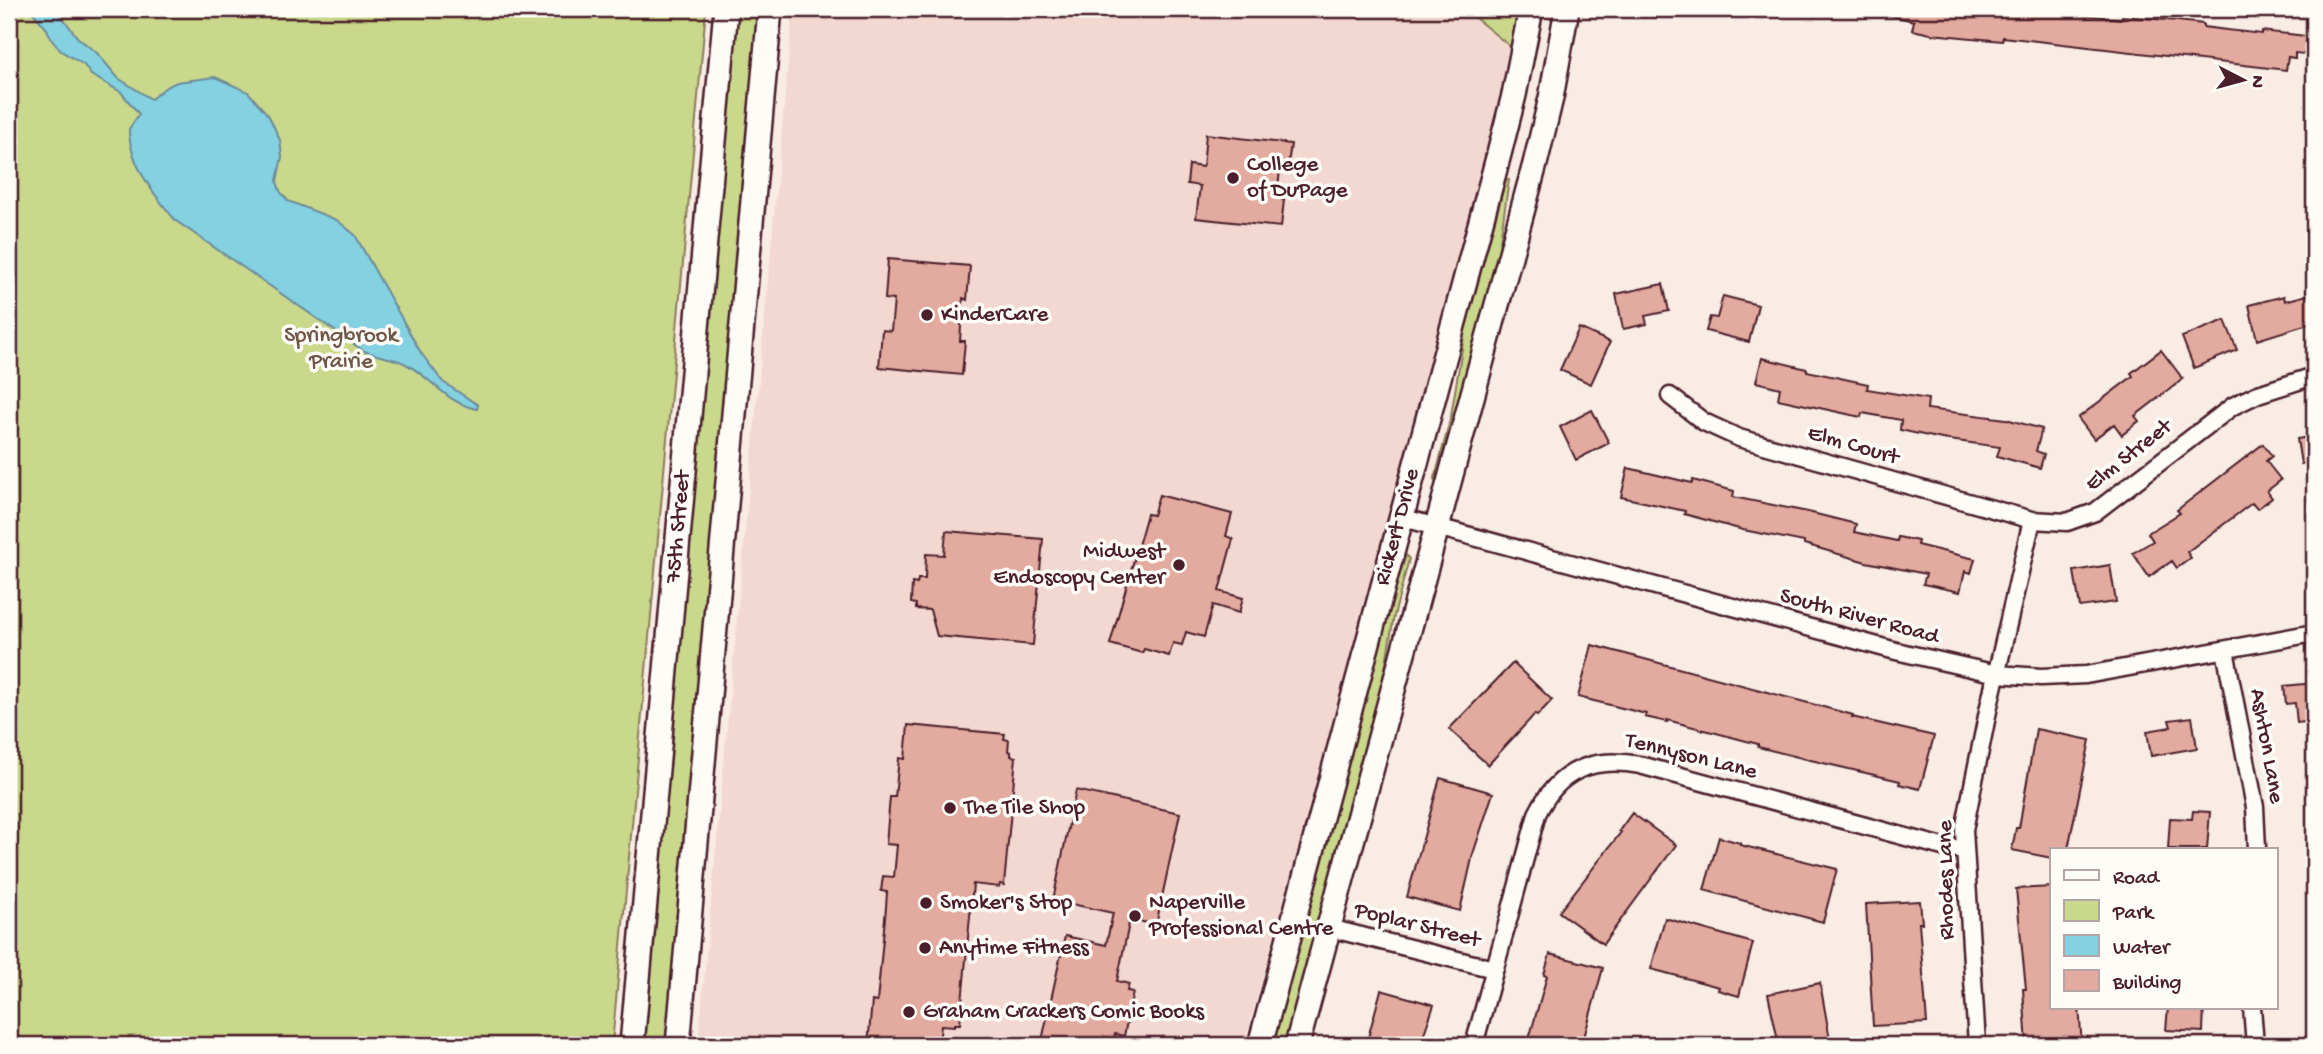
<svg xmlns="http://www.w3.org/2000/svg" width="2323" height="1054" font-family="'Gochi Hand',sans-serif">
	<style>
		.built { fill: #f2d8d0 }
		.green { fill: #cad88b; stroke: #8a7c5b; stroke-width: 2 }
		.water { fill: #83d1e1; stroke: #6c8a98; stroke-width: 2 }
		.building { fill: #e3aa9f; stroke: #4a1f2b; stroke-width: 2 }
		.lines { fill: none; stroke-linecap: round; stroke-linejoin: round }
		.street-casing { stroke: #4a1f2b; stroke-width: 21 }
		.secondary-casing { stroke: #4a1f2b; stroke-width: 28 }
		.street { stroke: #fdfcf7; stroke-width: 16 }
		.secondary { stroke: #fdfcf7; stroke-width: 23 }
		.poi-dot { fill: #4a1f2b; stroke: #fdfcf7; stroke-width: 2.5 }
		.labels { text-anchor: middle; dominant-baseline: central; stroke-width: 7; stroke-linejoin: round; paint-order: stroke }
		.poi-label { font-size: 23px; fill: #4a1f2b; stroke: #fdfcf7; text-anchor: start }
		.park-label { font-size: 23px; fill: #705648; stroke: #fdfcf7 }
		.street-label { font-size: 23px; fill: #4a1f2b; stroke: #fdfcf7 }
	</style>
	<rect width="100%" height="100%" fill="#f8ece5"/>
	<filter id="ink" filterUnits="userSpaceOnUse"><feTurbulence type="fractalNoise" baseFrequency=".0143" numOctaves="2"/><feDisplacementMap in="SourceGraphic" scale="14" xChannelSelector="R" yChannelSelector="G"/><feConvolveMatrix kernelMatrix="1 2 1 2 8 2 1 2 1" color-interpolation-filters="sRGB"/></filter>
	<g filter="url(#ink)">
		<path class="built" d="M793 9H1464L1512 48 1498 120 1244 1045H698Z"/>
		<path class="green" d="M9 9H706L612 1045H9Z
			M736 9H761L667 1045H643Z
			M1464 9H1519L1512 48Z
			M1506 179 1509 180 1495 276 1438 482H1435V478L1451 416 1465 330Z
			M1406 555 1409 559 1394 616 1377 716 1287 1045H1271L1395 589Z"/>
		<path class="water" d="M30 9H56L78 38 97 53 118 78 151 99 166 87 177 82 215 77 248 92 269 116 280 140 282 157 277 181 280 191 288 201 337 220 355 235 421 353 443 382 478 405 477 409C447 404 432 378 406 364 393 357 378 357 364 351L176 221C155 196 129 164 129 129L139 114 121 92 91 75 84 65 61 51 51 39 47 29Z"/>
		<path class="building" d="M1887 9H2075L2085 12 2084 15 2121 19 2122 16 2178 21 2203 24V27L2227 30 2262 34V31L2314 37V55L2295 53V58L2288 57 2286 70 2003 37 2002 41 1931 34 1912 30 1914 21 1887 15Z
			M1206 134 1291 144 1287 171 1280 170 1277 199 1284 200 1281 227 1196 218 1200 186 1187 184 1189 165 1203 167Z
			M888 259 970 266 967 300 963 298 960 341H965L962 375 879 367 882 330 891 331 894 300 885 299Z
			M1663 284 1669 311 1645 316 1647 324 1623 329 1616 294Z
			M2314 293V322L2257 340 2249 305 2284 296 2285 301Z
			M1723 296 1758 305 1749 342 1706 331 1710 317 1717 318Z
			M2225 320 2237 350 2194 368 2182 337Z
			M1579 328 1610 342 1591 384 1560 370Z
			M2161 350 2183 379 2135 416 2139 421 2122 435 2114 424 2094 439 2078 418 2133 376 2131 373Z
			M1762 358 1807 369V371L1868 384 1867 389 1928 399 1927 409 2006 419 2042 429 2036 451 2044 454 2040 468 1997 456 2000 447 1942 439 1900 430 1901 420 1862 413 1861 417 1778 399 1780 388 1756 382Z
			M1592 410 1609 443 1576 460 1560 427Z
			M2314 436V461L2301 464 2297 439Z
			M2263 444 2272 456 2266 461 2281 480 2267 491 2272 498 2257 509 2252 503 2187 552 2191 558 2177 568 2172 561 2149 577 2133 553 2153 541 2148 533 2180 513 2177 510Z
			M1628 468 1692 483 1693 480 1734 491 1733 497 1808 512 1856 524 1854 532 1897 541 1898 537 1918 541 1917 545 1975 559 1971 573 1965 571 1960 592 1923 584 1926 574 1866 562 1804 544V542L1743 530 1684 514 1685 511 1621 497Z
			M1159 495 1232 514 1226 536 1233 539 1219 591 1243 598 1239 613 1213 605 1204 637 1186 632 1182 645 1173 643 1169 656 1144 649 1142 653 1110 644 1147 514 1153 515Z
			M946 531 1043 539 1033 645 937 636 930 610 916 609V604L911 603 912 583 917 584 918 579H925L926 554 944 555Z
			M2110 565 2116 602 2080 607 2074 571Z
			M1592 645 1853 715 1852 717 1934 736 1920 789 1899 784 1900 781 1802 758 1758 747V744L1667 720V722L1645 717 1646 714 1578 697Z
			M1513 663 1552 700 1537 716 1535 714 1488 765 1449 729Z
			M2314 683V721L2297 723 2295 703 2286 704 2284 686Z
			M2192 717 2197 748 2151 756 2147 731 2171 727 2169 720Z
			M908 725 1005 734 1004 739 1009 740 1008 751 1011 752V756L1016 757 1004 885 1000 884 999 887 973 884 960 1024H955V1026L941 1025 939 1045H868L872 1001 877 1002 886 907 887 892 881 891 883 876 894 877 897 845 886 844 890 797H895L899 758 905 759Z
			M2036 729 2090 740 2068 849H2052V858L2012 850 2016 828H2019Z
			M1440 778 1493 793 1473 854 1460 911 1407 897Z
			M1076 790 1180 813 1156 925 1130 919 1117 981 1129 984 1127 991 1133 992 1124 1036 1115 1034 1114 1039 1104 1037 1103 1045H1041L1065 936 1106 945 1113 913 1053 900Z
			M2193 811 2210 812 2207 849H2168L2170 818 2192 819Z
			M1632 813 1676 845 1603 944 1559 912 1621 832 1619 831Z
			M1719 837 1740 843V845L1837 869 1823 922 1704 890Z
			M2052 887V1007H2079L2082 1045H2027L2023 989H2026L2016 889Z
			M1920 901 1922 923H1919L1927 1023 1873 1026 1866 904Z
			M1665 918 1753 943 1739 996 1718 990 1719 987 1651 969Z
			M1550 954 1603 968 1582 1045H1552L1529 1039 1547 976 1544 975Z
			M1820 983 1831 1045H1779L1768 994Z
			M1381 990 1434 1005 1420 1045H1366Z
			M2168 1007H2204L2203 1032 2166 1030Z"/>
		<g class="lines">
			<g class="street-casing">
				<path id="street" d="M1670 396 1704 422 1739 438 2032 520 2067 522 2095 512 2233 406 2258 394 2314 376
					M1400 517 1896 651 1997 674 2041 677 2086 675 2314 633
					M2225 650 2255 807 2257 849
					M1329 928 1494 969
					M2252 1007 2255 1045
					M1474 1045 1537 814C1558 770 1593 756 1640 765L1943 847 1965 850
					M1977 1045 1964 830 1989 706 2032 520"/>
			</g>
			<g class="secondary-casing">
				<path id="secondary" d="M632 1045 726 9
					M678 1045 770 9
					M1260 1045 1499 154 1514 95 1531 9
					M1297 1045 1535 164 1551 98 1567 9"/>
			</g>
			<use href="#street" class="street"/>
			<use href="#secondary" class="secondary"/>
		</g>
	</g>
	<g class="poi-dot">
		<circle cx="1233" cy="178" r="7"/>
		<circle cx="927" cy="315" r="7"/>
		<circle cx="1179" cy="565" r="7"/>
		<circle cx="950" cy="808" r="7"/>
		<circle cx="926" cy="903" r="7"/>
		<circle cx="1135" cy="916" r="7"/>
		<circle cx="925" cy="948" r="7"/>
		<circle cx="909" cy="1012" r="7"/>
	</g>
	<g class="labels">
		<g class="poi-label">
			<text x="1247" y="165">College<tspan x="1247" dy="26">of DuPage</tspan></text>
			<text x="941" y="315">KinderCare</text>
			<text x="1165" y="552" text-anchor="end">Midwest<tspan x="1165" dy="26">Endoscopy Center</tspan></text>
			<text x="964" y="808">The Tile Shop</text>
			<text x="940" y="903">Smoker's Stop</text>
			<text x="1149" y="903">Naperville<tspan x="1149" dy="26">Professional Centre</tspan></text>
			<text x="939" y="948">Anytime Fitness</text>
			<text x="923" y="1012">Graham Crackers Comic Books</text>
		</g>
		<g class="park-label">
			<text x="341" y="336">Springbrook<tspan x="341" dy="26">Prairie</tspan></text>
		</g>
		<g class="street-label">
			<text transform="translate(1853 446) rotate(16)">Elm Court</text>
			<text transform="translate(2129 456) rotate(-38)">Elm Street</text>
			<text transform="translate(679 527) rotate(-85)">75th Street</text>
			<text transform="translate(1398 527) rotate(-75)">Rickert Drive</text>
			<text transform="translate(1859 617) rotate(15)">South River Road</text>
			<text transform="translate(2266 746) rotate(80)">Ashton Lane</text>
			<text transform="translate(1691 757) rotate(14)">Tennyson Lane</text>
			<text transform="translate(1947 880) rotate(-91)">Rhodes Lane</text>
			<text transform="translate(1417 926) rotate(14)">Poplar Street</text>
		</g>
	</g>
	<rect width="2323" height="1054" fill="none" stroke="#fdfcf7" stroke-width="35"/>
	<rect x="18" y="18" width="2288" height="1019" fill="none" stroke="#4a1f2b" stroke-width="2.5" filter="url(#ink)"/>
	<rect x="2050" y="848" width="228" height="161" fill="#fdfcf7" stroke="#b5a4a5" stroke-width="2"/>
	<rect x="2064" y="870" width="35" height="10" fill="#fdfcf7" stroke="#b5a4a5" stroke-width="2"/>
	<text x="2113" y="883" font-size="21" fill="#4a1f2b">Road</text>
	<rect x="2064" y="900" width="35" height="21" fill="#cad88b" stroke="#b5a4a5" stroke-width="2"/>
	<text x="2113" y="918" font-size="21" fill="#4a1f2b">Park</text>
	<rect x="2064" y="935" width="35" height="21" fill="#83d1e1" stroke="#b5a4a5" stroke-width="2"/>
	<text x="2113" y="953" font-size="21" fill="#4a1f2b">Water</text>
	<rect x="2064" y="970" width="35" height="21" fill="#e3aa9f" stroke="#b5a4a5" stroke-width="2"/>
	<text x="2113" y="988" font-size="21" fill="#4a1f2b">Building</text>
	<g transform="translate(2243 80) rotate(96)" stroke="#fdfcf7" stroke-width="5" paint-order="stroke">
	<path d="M0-5L12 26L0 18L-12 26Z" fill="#4a1f2b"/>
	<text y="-10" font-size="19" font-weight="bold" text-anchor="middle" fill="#4a1f2b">N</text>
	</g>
</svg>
